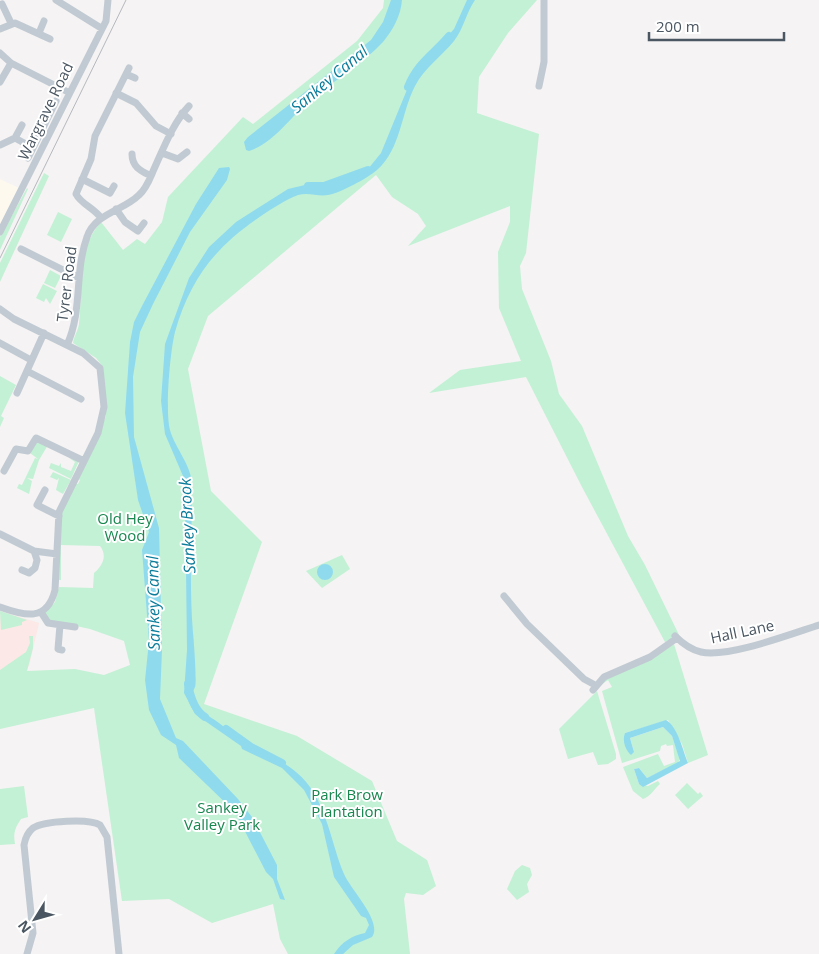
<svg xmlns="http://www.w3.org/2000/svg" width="819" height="954" font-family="'Open Sans',sans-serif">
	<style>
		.commercial { fill: #fdf9ef }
		.medical { fill: #fce8e6 }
		.green { fill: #c3f1d5 }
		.water { fill: #90daee }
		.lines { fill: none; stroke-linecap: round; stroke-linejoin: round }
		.river { stroke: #90daee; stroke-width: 8 }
		.minor { stroke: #c1cad2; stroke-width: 7 }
		.rail { stroke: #b5b8bd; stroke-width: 1 }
		.labels { text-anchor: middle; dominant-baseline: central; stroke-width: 4; stroke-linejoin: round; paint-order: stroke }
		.street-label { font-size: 15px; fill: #4a5661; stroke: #fff }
		.park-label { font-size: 15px; fill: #17864f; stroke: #fff }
		.water-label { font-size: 16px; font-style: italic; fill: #0c7c9b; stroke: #fff }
	</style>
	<rect width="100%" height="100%" fill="#f5f3f3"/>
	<path class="commercial" d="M0 179 19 188 0 225Z"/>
	<path class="medical" d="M0 611 39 623 29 666 0 676Z"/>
	<path class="green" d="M384 0H537L508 33 479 77 477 113 539 134 526 253 520 266 522 289 551 361 559 394 582 426 628 536 645 565 681 639 665 642 582 487 526 377 429 393 460 370 521 361 499 308 498 252 510 222V206L408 246 426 226 418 214 392 197 376 175 208 316 188 369 211 491 262 542 204 704 297 736 372 781 397 841 427 860 436 886 423 895 406 893 404 899 410 954H288L280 939 273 904 212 923 169 899 122 901 94 708 0 729V670L26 652 30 643 29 636H33V648L27 671 75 669 104 675 130 665 124 641 90 629 48 620 45 612 55 602 59 587 93 588 94 573C102 566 108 556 100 546L61 545V580H58L61 514 75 483 78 484 80 480 78 479 106 416 103 367 96 358 73 343C74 336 78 331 79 324 83 290 76 249 101 222L123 250 137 239 145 244 162 222 168 197 243 117 253 124 357 41 383 8Z
		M44 173 49 176 0 282V263Z
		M27 188 28 189 0 250V237Z
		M58 212 72 219 61 242 47 235Z
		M50 270 61 276 55 288 44 283Z
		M43 284 57 291 50 304 46 298 44 302 36 298Z
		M0 376 16 385 1 416 4 418 0 427Z
		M37 442 48 445 39 460 33 479 27 478 32 481 29 494 17 488 19 484 22 485 35 458 38 459 30 453Z
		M69 458 79 461 71 479 49 468 51 463 59 466 61 463V467L71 471 75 462Z
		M53 472 71 480 63 494 56 490 59 478 57 480 50 477Z
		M342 555 350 569 322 588 306 571Z
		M0 611 27 620 22 622V625L1 630Z
		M674 644 708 755 688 763 682 744 668 720 625 733 634 752 630 738 663 727 672 736 680 759 678 763 647 778 639 768 634 769 639 784 648 786 658 781 660 784C654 789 650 797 643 799L633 791 623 767 658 754 664 766 675 762 673 745 667 746 666 744 661 746 660 751 622 763 602 691 612 687 608 680 601 685 603 681Z
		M597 691 616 754V759L608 764 598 765 593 752 568 759 559 729Z
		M687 783 698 794 700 792 703 796 688 809 675 795Z
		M24 786 28 817 21 819C15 828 13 833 15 844L0 845V789Z
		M522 865 530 868 532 875 527 884 529 892 517 900 507 889 515 871Z"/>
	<path class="water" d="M391 0H402C401 15 393 30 383 42 363 63 337 79 314 97 292 114 276 142 249 151L246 150 244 142 248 137 371 40 383 22Z
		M467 0H475C466 13 464 28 454 41 441 57 425 67 415 86 401 113 401 149 377 170 368 178 340 193 328 195 318 197 309 192 298 195 285 200 273 208 261 216 216 246 190 279 175 332 170 352 165 411 170 430 175 448 192 466 192 485 192 532 189 585 193 633 194 642 197 683 195 687 194 690 192 692 191 694 200 716 202 710 219 723 227 729 234 737 242 742 260 752 280 758 296 772 326 796 330 841 344 874 351 890 383 922 372 937L353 945 343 954H334C342 942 351 936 365 933L369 925 366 918 361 916 334 877 322 824 304 790 282 768 242 749 241 746 195 714 184 693 187 650 185 488 183 476 165 434 161 401 165 344 189 278 209 247 236 222 288 189 309 184 325 188 368 169 381 153 413 75 454 29Z
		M229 167 230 169 227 180 190 232 153 304 140 332 133 377 134 437 159 528 162 650 160 699 176 738 183 741 238 799 252 817 277 865V879L285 900 280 899 273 879 266 872 235 812 179 758 176 745 161 735 149 710 145 680 149 641 142 550 149 532 138 500 125 413 130 342 134 322 142 306 196 204 219 168Z
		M317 572a8 8 0 1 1 16 0a8 8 0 1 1-16 0Z
		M666 720C678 727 683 751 688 763L643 787 639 784 634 769 639 768 647 778 680 761 672 736 663 727 630 738 634 752 631 755C625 750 622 740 625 733Z"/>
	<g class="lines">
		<path class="river" d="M408 87C417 63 434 54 449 36
			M308 186H324L368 170
			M188 684C190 695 195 711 205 717
			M226 729 251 747 282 763"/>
		<path class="minor" d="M56 0 101 28
			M2 4 11 23
			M0 29 15 23 50 39
			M39 33 44 21
			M0 53 11 63 68 92
			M129 68 126 74 135 78
			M0 82 11 63
			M539 86 544 62V0
			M116 93 136 103 156 126 171 134
			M182 113 189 119
			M15 138 22 125
			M0 145 15 138 33 148 56 101
			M162 153 178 159 187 152
			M132 154C132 167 141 171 151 176
			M28 158 33 148
			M82 179 110 193 114 186
			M116 209 125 222 138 231 144 223
			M101 218C94 208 81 204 76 194L91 159 95 136 126 74
			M0 232 106 21 108 0
			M21 249 79 278
			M0 309 14 319 83 353 100 368 104 407 98 433 59 512 55 590C47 622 25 616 0 607
			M0 343 31 360
			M67 345C83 310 74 273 87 237 95 213 123 211 139 195 147 188 150 178 154 169 164 147 173 123 189 106
			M27 371 81 399
			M17 393 44 333
			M4 471 16 449 28 451 36 438 84 461
			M45 490 37 505 59 516
			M0 534 34 551 57 554
			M22 570 29 573 35 568 37 560 34 551
			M504 596 527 624 584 679 595 685
			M41 612 48 623 75 627
			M60 625 58 649 62 650
			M675 636C682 643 692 650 701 652 728 658 791 634 819 625
			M593 690 604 677 650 657 677 638
			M27 954 33 933 24 845C25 839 28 832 33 828 44 821 89 818 100 825L107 837 119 954"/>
		<path class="rail" d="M0 258 126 0"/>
	</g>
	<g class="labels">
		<g class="street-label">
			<text transform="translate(45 111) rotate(-64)">Wargrave Road</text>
			<text transform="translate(66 284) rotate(-83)">Tyrer Road</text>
			<text transform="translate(742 631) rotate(-12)">Hall Lane</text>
		</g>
		<g class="park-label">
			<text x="125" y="518">Old Hey<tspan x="125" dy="17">Wood</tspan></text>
			<text x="347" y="794">Park Brow<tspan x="347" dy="17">Plantation</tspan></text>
			<text x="222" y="807">Sankey<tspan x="222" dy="17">Valley Park</tspan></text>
		</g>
		<g class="water-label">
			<text transform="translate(329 79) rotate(-40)">Sankey Canal</text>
			<text transform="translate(187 526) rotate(-93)">Sankey Brook</text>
			<text transform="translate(153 603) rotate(-91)">Sankey Canal</text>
		</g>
	</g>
	<g transform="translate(35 919) rotate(233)" stroke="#ffffff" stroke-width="4" paint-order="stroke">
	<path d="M0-4L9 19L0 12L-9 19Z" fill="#4a5661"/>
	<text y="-8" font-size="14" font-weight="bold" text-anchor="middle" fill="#4a5661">N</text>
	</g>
	<path d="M649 32v8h135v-8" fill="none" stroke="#4a5661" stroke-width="2.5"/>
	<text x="656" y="32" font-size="15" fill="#4a5661" stroke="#ffffff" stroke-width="4" paint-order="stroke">200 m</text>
</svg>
